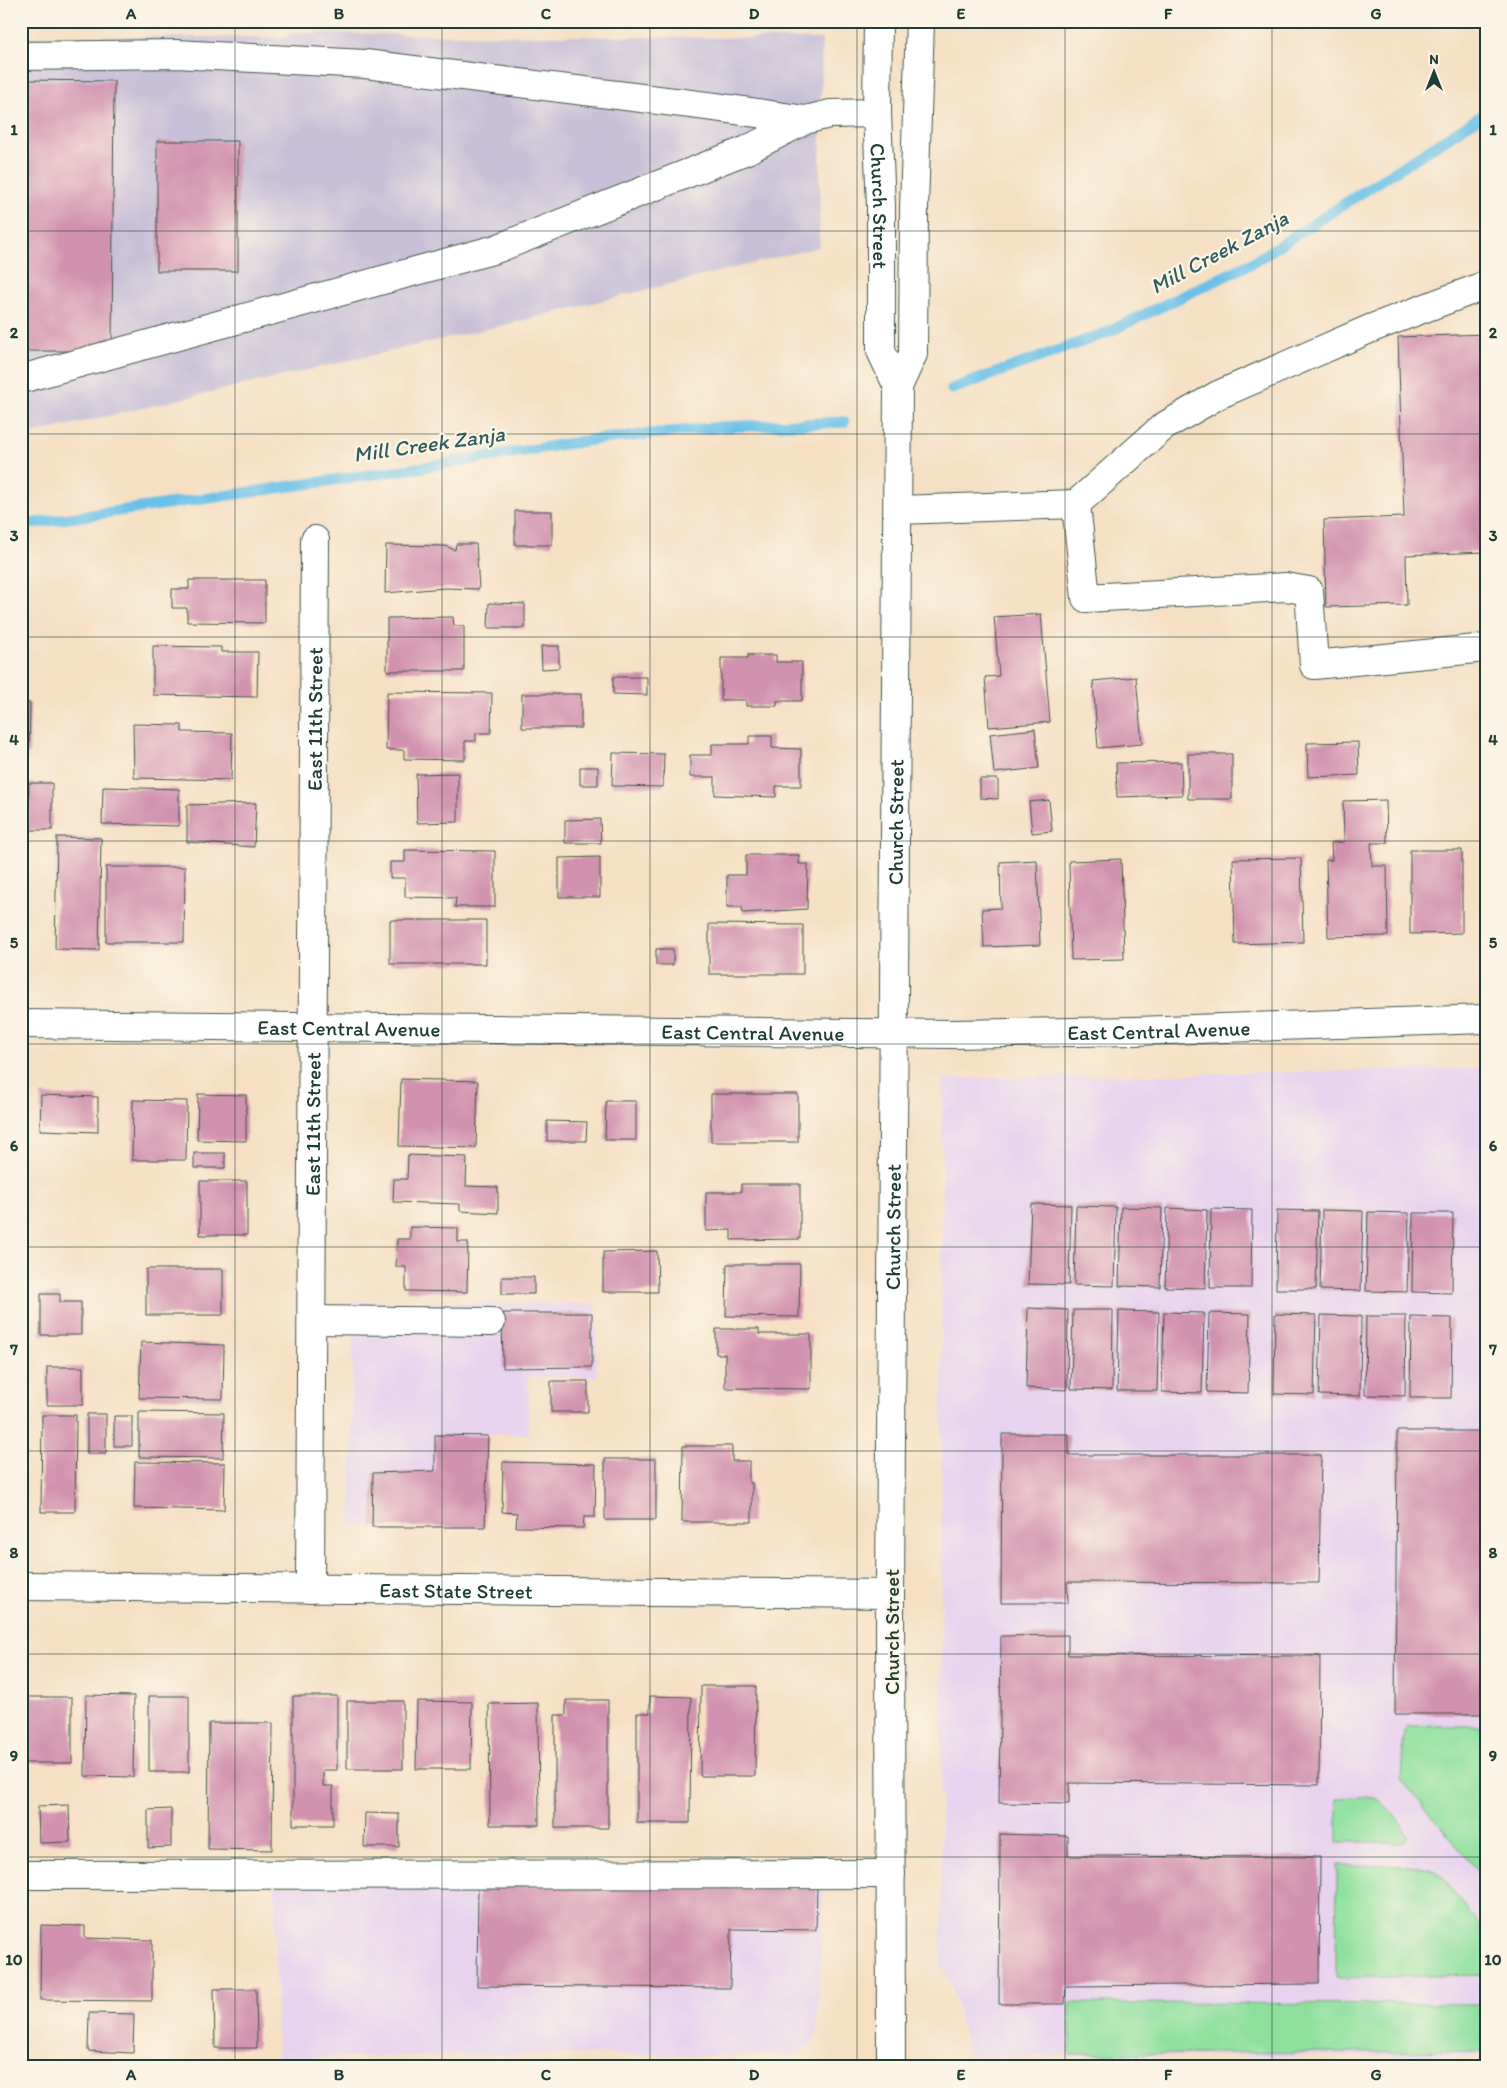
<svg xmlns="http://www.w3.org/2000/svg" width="1507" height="2088" font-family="Itim,sans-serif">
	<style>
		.built { fill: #e7d2ef }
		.industrial { fill: #c8bfd8 }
		.green { fill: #8fe09f; stroke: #578e6a }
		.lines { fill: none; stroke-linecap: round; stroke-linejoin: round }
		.stream { stroke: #6bc1e8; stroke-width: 11 }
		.building { fill: #d192af }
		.minor-casing { stroke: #3f554a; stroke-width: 30 }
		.minor { stroke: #fff; stroke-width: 28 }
		.grid { fill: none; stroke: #1f3d34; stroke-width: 1; stroke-opacity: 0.55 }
		.labels { text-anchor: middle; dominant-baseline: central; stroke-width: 4.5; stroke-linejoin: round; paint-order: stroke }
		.street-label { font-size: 21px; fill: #1f3d34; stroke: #fcf5e5 }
		.water-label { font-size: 22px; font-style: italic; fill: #325e61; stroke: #fcf5e5 }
		.neatline { fill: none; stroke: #1f3d34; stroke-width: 2 }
		.grid-label { font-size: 16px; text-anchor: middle; font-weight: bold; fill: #1f3d34 }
	</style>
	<rect width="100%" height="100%" fill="#fcf5e5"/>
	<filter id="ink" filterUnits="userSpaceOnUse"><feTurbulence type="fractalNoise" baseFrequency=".02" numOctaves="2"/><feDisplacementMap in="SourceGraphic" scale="10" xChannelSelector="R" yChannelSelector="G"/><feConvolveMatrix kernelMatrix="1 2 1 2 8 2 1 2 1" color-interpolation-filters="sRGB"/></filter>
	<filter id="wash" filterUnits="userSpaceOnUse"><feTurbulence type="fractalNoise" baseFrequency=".0096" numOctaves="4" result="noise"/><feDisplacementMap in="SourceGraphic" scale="20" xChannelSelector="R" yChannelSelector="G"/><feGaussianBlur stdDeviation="1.12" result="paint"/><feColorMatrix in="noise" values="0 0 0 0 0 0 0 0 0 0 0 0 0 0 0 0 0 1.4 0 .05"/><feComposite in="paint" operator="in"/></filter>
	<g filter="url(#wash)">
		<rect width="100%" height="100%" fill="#f5e0c4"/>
		<path class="built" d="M1486 1068V2056H969L955 1995 941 1963 942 1079Z
			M353 1302 596 1304 597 1377H528L529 1434H483L482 1528 351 1525Z
			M824 1885 817 2032 810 2048 793 2056 568 2054 277 2058 275 1886Z"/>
		<path class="industrial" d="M289 33 822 39 819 247 508 324 21 436V37H287Z"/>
		<path class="green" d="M1407 1726H1486V1881L1401 1779 1404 1732Z
			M1337 1798C1349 1798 1366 1795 1377 1799 1388 1804 1402 1826 1409 1836L1404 1842H1337Z
			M1337 1865 1418 1866 1435 1871 1445 1880 1486 1935V1975L1336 1978Z
			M1070 2003 1486 2004V2051L1070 2054Z"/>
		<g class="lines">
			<path class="stream" d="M952 389 1106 333 1252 263 1486 113
				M21 525 425 467 591 440 722 427 844 422"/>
		</g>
		<g id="blocks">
			<path class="building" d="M21 80 114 81 112 351H21Z
				M157 141H238V271H157Z
				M1486 334V552L1406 555 1407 605 1326 607 1324 520 1404 517 1398 337Z
				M515 511H552V545H515Z
				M456 544H476L479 589 444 588 385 593 386 545 445 546 455 550Z
				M189 580H265V623L187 622V608H172V589H189Z
				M489 603 525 604V628H488Z
				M1041 614 1050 722 989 727 985 677 999 676 994 617Z
				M453 617 454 626H464V671H387V618Z
				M153 646 221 647V652H258L257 697 153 695Z
				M541 646H559V668L542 669Z
				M748 655H776V662H802V701H777V706H746V700H721V658H748Z
				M613 677H647V695L613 694Z
				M1136 677 1142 744 1098 748 1093 681Z
				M387 692 492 693 491 733H476V741H465V760L404 759V750H386Z
				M522 694H581V728H522Z
				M21 702 30 703 29 754H21Z
				M133 724 182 725V732L232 733 231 780 134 778Z
				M1035 729 1039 768 994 773 990 734Z
				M749 736H772V748L801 749V786H776V797L715 795V777H690V755H712V744H749Z
				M1358 742 1359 775 1308 777 1307 743Z
				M613 753 664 754 663 787 612 786Z
				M1188 754H1232V799H1188Z
				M1181 762 1182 795 1117 797 1116 763Z
				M580 767H598V785H580Z
				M458 773V822L417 823 416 774Z
				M980 779H998V799L980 798Z
				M29 783H52V830H28Z
				M103 787 179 789V826L102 824Z
				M1049 800 1052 831 1032 833 1029 802Z
				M1386 800 1387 843H1371L1372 866H1387L1388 936 1328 937 1326 860H1332L1331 843 1344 842 1343 801Z
				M256 803 254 847 187 842V805Z
				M600 819 601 843H565V820Z
				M57 837 101 838 99 950 55 949Z
				M405 850 495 851V907H455L456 898 405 897V878H390V862H405Z
				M1410 850H1462V933L1410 934Z
				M746 855H799V864H808L807 909 743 913 742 907H727V875H746Z
				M600 857V897H559V858Z
				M1301 858 1303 942 1235 944 1233 859Z
				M1121 859 1124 959 1071 960 1069 861Z
				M1037 860 1040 945 984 947 982 909 1001 908 1000 862Z
				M106 867H185L184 942H106Z
				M390 920H486V964H390Z
				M709 924 803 925V974H709Z
				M656 949H673V965H656Z
				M401 1079 478 1081 476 1148 399 1146Z
				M198 1094 246 1095V1141L197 1140Z
				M711 1094H798V1142H711Z
				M41 1095 98 1097V1132L40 1130Z
				M133 1100 187 1101 186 1160H132Z
				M606 1101H636V1140H605Z
				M547 1121 587 1122 586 1141H547Z
				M194 1153H225V1168H194Z
				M408 1155 467 1157 466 1186 498 1187V1213L460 1211V1204L393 1202 394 1179H407Z
				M200 1181H247V1235H200Z
				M741 1184H800V1239L731 1240V1230L706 1231V1192H741Z
				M1031 1204 1071 1205 1069 1285 1028 1284Z
				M1076 1206 1116 1207 1114 1286 1074 1285Z
				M1121 1207 1162 1208 1160 1287 1119 1286Z
				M1167 1208 1207 1210 1205 1288 1165 1287Z
				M1211 1209 1252 1210 1251 1288H1210Z
				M1277 1210 1318 1211 1316 1289H1276Z
				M1322 1210 1363 1211 1361 1291 1320 1290Z
				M1368 1212 1409 1213 1407 1292 1366 1291Z
				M1413 1213H1453L1452 1293 1412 1292Z
				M410 1227 458 1228V1242H468L467 1292 406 1291V1267H396L397 1239H410Z
				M657 1251 658 1292H603V1252Z
				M727 1264H800L799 1317 726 1316Z
				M146 1269H223V1315H146Z
				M502 1277H534V1294H502Z
				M41 1294H60V1302H81V1335H41Z
				M1028 1308 1068 1310 1067 1390 1026 1388Z
				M1073 1310H1113L1112 1390 1071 1389Z
				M1119 1311 1159 1312 1157 1391H1117Z
				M1164 1312 1204 1313 1202 1393 1162 1392Z
				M502 1313H592V1367L503 1368Z
				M1209 1313 1250 1314 1248 1393 1207 1392Z
				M1275 1314 1316 1315 1314 1395 1274 1394Z
				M1321 1315 1361 1316 1360 1396 1319 1395Z
				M1366 1316H1406L1405 1396 1365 1395Z
				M1411 1317 1452 1318 1451 1398H1410Z
				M716 1329H759V1334H811V1389L725 1388V1354H716Z
				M141 1342 224 1345 223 1399 139 1398Z
				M47 1367H83V1405H47Z
				M551 1381H588V1412H551Z
				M139 1412 224 1413 223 1458 139 1457Z
				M87 1414H106V1454H87Z
				M42 1415H76L75 1512H41Z
				M114 1416H132V1446H114Z
				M1397 1431H1486V1714H1395Z
				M1002 1434H1069V1455H1321L1319 1583 1067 1582 1068 1603H1001Z
				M435 1435 488 1436 485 1527H372L373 1473 435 1471Z
				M683 1446H732V1461H749V1483H752V1522H682Z
				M605 1459H656V1520H605Z
				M135 1462 225 1463 224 1510 134 1508Z
				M503 1462 596 1464 595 1517H584L583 1528 516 1527 517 1513 502 1512Z
				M1068 1635V1655L1320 1656 1319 1785 1069 1783V1804L999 1803 1001 1636Z
				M701 1686H756L755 1776H700Z
				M86 1695 134 1696 133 1777 85 1776Z
				M149 1696H189V1772H149Z
				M293 1696H337V1770H323V1786H333V1825H293Z
				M650 1696 691 1697 690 1823H637V1713H650Z
				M21 1697H72V1763H21Z
				M566 1700H608V1828H555V1715H566Z
				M347 1701H403V1769H347Z
				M417 1701 472 1702 471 1769H416Z
				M538 1703 539 1825H490L489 1704Z
				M209 1723H273L272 1850 208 1849Z
				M69 1805 70 1842 39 1843 38 1806Z
				M171 1809V1847L148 1848V1810Z
				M365 1813 399 1814V1847H364Z
				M1000 1834 1068 1836V1856L1320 1857 1319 1984 1066 1986 1065 2004H999Z
				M478 1885 817 1888 816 1930 731 1929 730 1988 477 1986Z
				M41 1925 85 1926V1938L152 1940V2001L40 2000Z
				M214 1989H256L257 2048H215Z
				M89 2013 134 2014 133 2053 88 2051Z"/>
		</g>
	</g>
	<g filter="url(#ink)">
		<use href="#blocks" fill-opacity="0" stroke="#3f554a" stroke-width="1"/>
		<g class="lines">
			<g class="minor-casing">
				<g id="minor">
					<path id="s1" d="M878 21 877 113 881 206V351L898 387"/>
					<path d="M21 56 176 54 365 64 715 107 805 120"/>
					<path d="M21 379 496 249 747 150 805 120 830 114 877 113"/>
					<path d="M1076 504 1086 598 1286 587 1309 591 1314 665 1486 648"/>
					<path d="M898 510 1076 504 1163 427 1218 395 1372 328 1486 285"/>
					<path id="s2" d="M21 1024 953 1034 1136 1031 1486 1019"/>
					<path d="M312 1320 491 1322"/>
					<path id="s3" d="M21 1586 890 1594"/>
					<path id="s4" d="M310 1589 315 540"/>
					<path d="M21 1875 891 1874"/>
					<path id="s5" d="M891 2067 890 1594 898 387 913 354 914 207 920 21"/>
				</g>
			</g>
			<use href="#minor" class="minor"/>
		</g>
	</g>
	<path class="grid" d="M235 21V2067M442 21V2067M650 21V2067M857 21V2067M1065 21V2067M1272 21V2067M21 231H1486M21 434H1486M21 637H1486M21 841H1486M21 1044H1486M21 1247H1486M21 1451H1486M21 1654H1486M21 1857H1486"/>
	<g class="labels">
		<g class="street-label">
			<text stroke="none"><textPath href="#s1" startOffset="185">Church Street</textPath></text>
			<text stroke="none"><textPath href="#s4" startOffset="870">East 11th Street</textPath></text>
			<text stroke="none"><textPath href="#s5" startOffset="1245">Church Street</textPath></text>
			<text stroke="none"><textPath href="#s2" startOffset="328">East Central Avenue</textPath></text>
			<text stroke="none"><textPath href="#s2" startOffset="1138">East Central Avenue</textPath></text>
			<text stroke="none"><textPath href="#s2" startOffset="732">East Central Avenue</textPath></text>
			<text stroke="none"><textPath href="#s4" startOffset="465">East 11th Street</textPath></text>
			<text stroke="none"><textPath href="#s5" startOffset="840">Church Street</textPath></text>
			<text stroke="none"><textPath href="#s3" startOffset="435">East State Street</textPath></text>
			<text transform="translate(891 1632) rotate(-90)">Church Street</text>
		</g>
		<g class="water-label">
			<text transform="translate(1219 252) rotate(-28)">Mill Creek Zanja</text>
			<text transform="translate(429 444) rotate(-8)">Mill Creek Zanja</text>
		</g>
	</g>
	<rect width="1507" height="2088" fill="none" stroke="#fcf5e5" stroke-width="55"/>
	<g transform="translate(1434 72)" stroke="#fcf5e5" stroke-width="4" paint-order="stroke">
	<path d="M0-4L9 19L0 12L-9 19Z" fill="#1f3d34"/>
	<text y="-8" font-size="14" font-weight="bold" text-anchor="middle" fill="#1f3d34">N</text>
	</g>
	<rect x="28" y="28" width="1452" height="2032" class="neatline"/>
	<g class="grid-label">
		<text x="131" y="19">A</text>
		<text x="339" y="19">B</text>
		<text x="546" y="19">C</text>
		<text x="754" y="19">D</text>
		<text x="961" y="19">E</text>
		<text x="1168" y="19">F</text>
		<text x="1376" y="19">G</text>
		<text x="14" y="135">1</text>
		<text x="1493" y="135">1</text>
		<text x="14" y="338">2</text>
		<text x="1493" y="338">2</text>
		<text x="14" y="541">3</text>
		<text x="1493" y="541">3</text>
		<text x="14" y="745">4</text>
		<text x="1493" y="745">4</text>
		<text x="14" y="948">5</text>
		<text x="1493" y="948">5</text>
		<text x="14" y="1151">6</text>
		<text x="1493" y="1151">6</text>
		<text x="14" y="1355">7</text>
		<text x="1493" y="1355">7</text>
		<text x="14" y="1558">8</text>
		<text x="1493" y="1558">8</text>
		<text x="14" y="1761">9</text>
		<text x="1493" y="1761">9</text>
		<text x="14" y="1965">10</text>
		<text x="1493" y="1965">10</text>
		<text x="131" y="2080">A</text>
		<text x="339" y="2080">B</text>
		<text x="546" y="2080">C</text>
		<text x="754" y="2080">D</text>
		<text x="961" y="2080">E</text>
		<text x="1168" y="2080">F</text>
		<text x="1376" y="2080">G</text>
	</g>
</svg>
